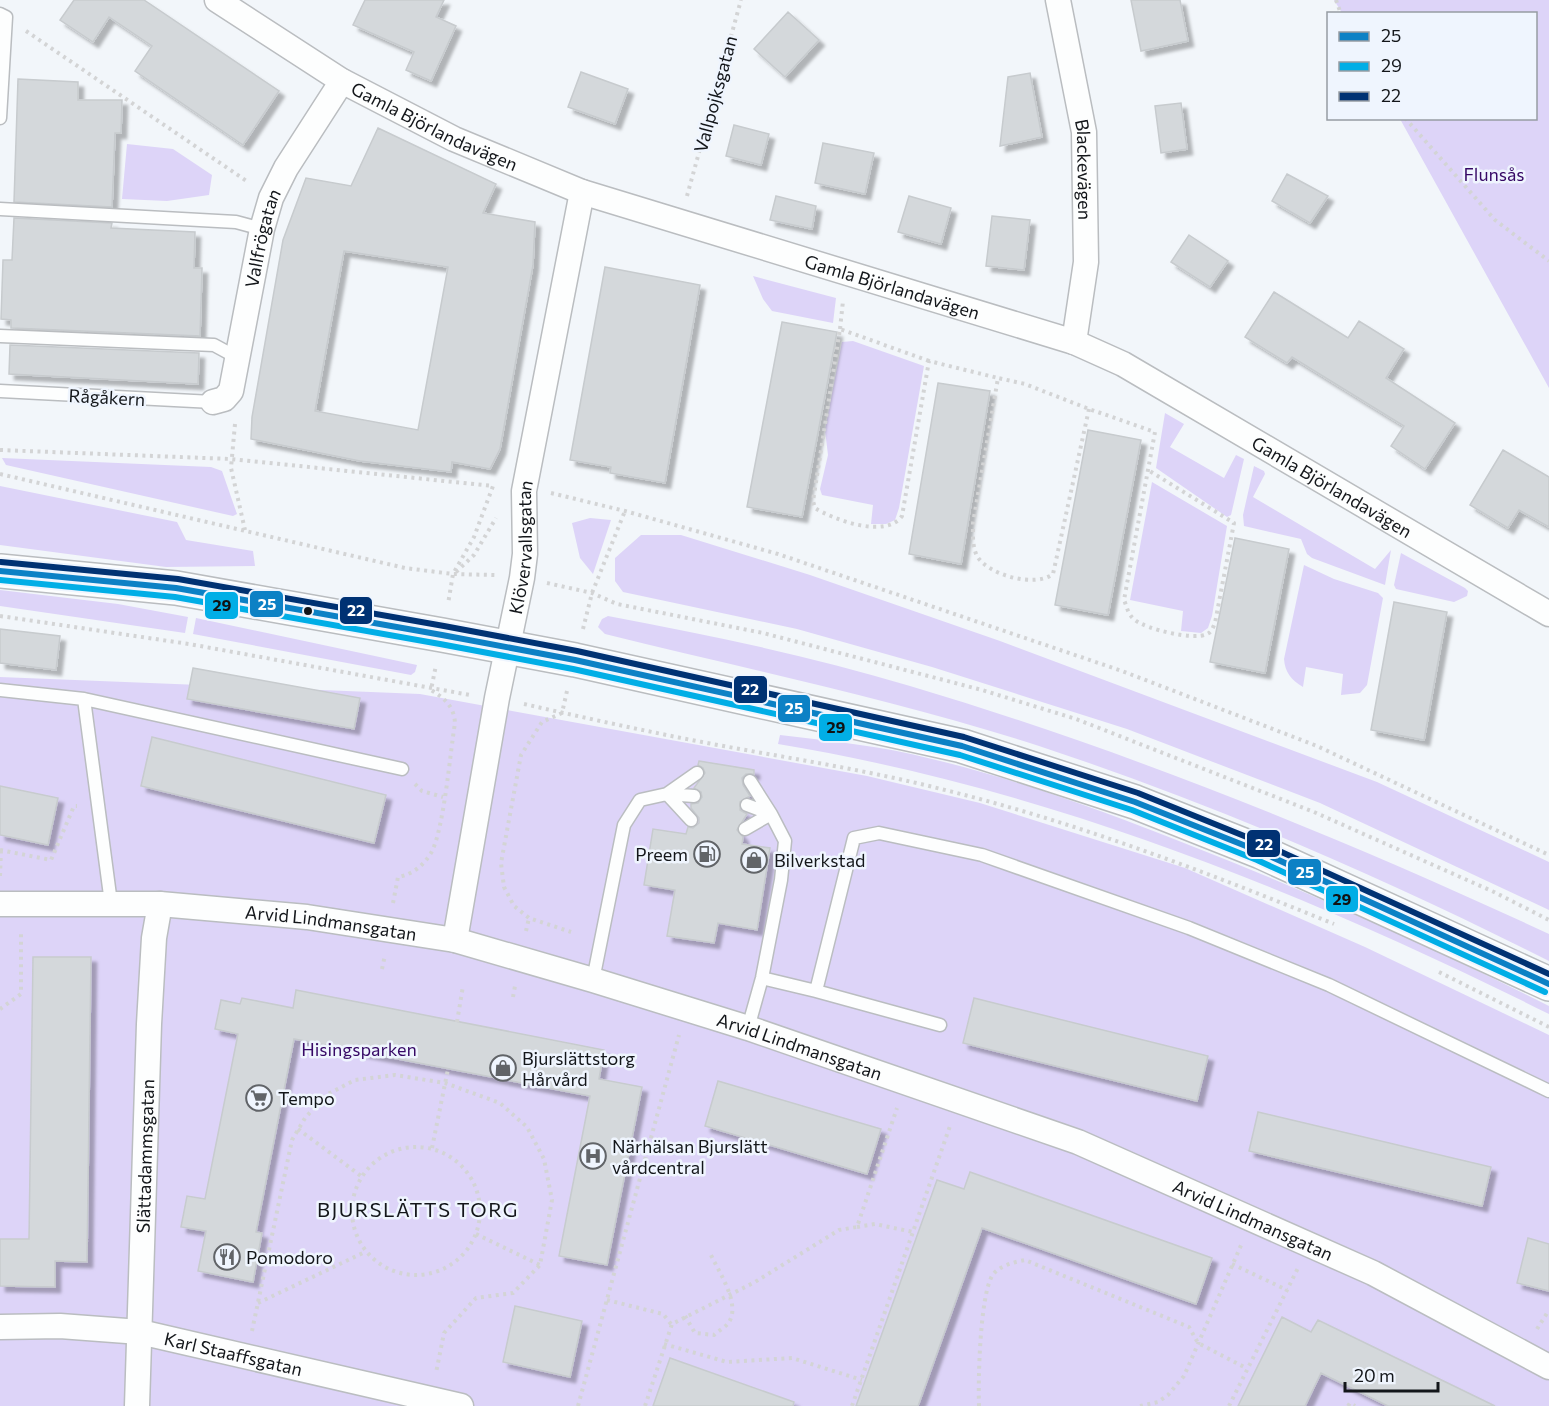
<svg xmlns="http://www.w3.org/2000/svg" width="1549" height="1406" font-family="Commissioner,sans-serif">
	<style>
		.green { fill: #ddd4f8 }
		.building { fill: #d4d8db; stroke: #c7cbce; stroke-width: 1.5; fill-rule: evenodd; filter: url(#shadow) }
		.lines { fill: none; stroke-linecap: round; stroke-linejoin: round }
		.lane-casing { stroke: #babdc0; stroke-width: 15 }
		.street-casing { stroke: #babdc0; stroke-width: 27 }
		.secondary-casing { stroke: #babdc0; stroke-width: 36 }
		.path { stroke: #d3d4d5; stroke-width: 4; stroke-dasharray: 3 4.5; stroke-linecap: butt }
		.lane { stroke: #fdfefe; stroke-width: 12 }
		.street { stroke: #fdfefe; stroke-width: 24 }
		.secondary { stroke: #fdfefe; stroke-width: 33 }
		.bus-1-casing { stroke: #eff5fe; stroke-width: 10 }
		.bus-2-casing { stroke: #eff5fe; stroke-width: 10 }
		.bus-3-casing { stroke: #eff5fe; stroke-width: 10 }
		.bus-1 { stroke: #0c81c5; stroke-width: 6 }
		.bus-2 { stroke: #01aee6; stroke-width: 6 }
		.bus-3 { stroke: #003273; stroke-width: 6 }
		.bus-dot { fill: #13161a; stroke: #eff5fe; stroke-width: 2 }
		.labels { text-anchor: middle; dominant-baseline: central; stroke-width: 5; stroke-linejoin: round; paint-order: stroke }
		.street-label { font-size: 18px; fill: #13161a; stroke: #eff5fe }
		.park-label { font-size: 18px; fill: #360865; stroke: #eff5fe }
		.poi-label { font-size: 18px; fill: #13161a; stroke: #eff5fe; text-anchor: start }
		.neighbourhood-label { font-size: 20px; letter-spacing: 1.5px; fill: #13161a; stroke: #eff5fe }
		.line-badge { stroke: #eff5fe; stroke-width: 2 }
		.badge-label { font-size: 16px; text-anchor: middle; font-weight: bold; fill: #fff }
		.pale-badge-label { font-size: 16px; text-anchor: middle; font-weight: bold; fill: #111 }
	</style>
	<defs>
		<filter id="shadow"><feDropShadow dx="5.5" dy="5.5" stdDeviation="1.5" flood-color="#0004"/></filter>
	</defs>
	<rect width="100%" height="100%" fill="#f2f6fa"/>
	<path class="green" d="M1334 0H1549V388L1400 119 1536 118V14L1342 13Z
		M127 144 173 149 212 175 209 195 167 201 122 199Z
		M753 276 836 298 833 323 772 311 763 299Z
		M853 341 924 366 899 508 895 520 886 524H871L873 505 822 495 820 489 828 455 825 430 842 342Z
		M1165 413 1184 424 1170 447 1224 478 1236 455 1244 459 1231 515 1227 517 1156 468Z
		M2 458 211 467 222 471 237 514 233 516 6 465Z
		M1254 466 1264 471 1265 474 1253 497 1375 569 1391 550 1385 585 1312 558 1307 554 1301 539 1244 526 1243 515Z
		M1152 482 1227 526 1212 616 1208 628 1201 633 1181 631 1183 611 1130 600Z
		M0 486 177 522 186 540 253 551 255 566 166 567 0 545Z
		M590 518 611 520 593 574 580 558 572 523Z
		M641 535H681L810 575 1000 641 1377 782 1549 862V910L1320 803 1127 729 932 667 797 629 623 592 615 581V558Z
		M1401 553 1465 588 1468 591 1467 596 1454 602 1396 589 1394 585Z
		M1304 565 1334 579 1378 593 1383 598 1367 685 1360 693 1341 695 1343 674 1306 667 1303 687C1291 680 1285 672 1284 659Z
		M0 590 118 604 188 617 185 633 0 606Z
		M608 616C709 635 811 656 910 686 1128 751 1343 838 1549 934V961C1384 878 1215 804 1039 746 897 700 750 670 605 634L598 627 602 619Z
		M196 618 417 665 415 672 411 675 193 634Z
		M0 677 420 694 867 776 980 803 1185 868 1365 947 1549 1035V1406H0Z
		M780 735C831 741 882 746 932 759 1020 780 1105 812 1189 845 1312 893 1432 947 1549 1006V1014C1304 892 1050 789 778 744Z"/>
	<path class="building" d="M74 0H144L279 91 243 145 135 71 152 46 109 17 93 42 60 20Z
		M365 0H444L436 17 456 26 431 81 406 70 414 52 353 25Z
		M1131 0H1180L1188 41 1141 51Z
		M788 12 819 40 785 77 754 49Z
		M581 72 628 89 615 124 568 107Z
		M1030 73 1042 137 1000 146 1008 77Z
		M18 79 78 82V100H122L121 133H115L112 207 14 202Z
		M1181 103 1187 149 1161 153 1155 106Z
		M734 125 769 134 761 165 726 156Z
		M378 128 496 184 483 213 535 222 533 265 500 449 490 469 452 462 451 472 360 461 251 439 252 417 283 240 306 178 351 186ZM344 251 448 267 418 430 315 411Z
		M823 143 874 153 865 194 815 183Z
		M1287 174 1328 196 1310 223 1272 201Z
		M776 196 816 206 812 229 770 220Z
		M909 196 951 208 941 244 898 232Z
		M992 216 1030 220 1024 270 986 266Z
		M14 218 112 223 111 228 195 232 194 268H202L200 336 11 328V320L1 319 3 260H12Z
		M1189 235 1228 261 1210 287 1171 262Z
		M605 267 700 285 665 483 610 473 611 467 570 460Z
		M1274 292 1348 338 1359 321 1404 349 1386 378 1455 423 1425 469 1391 446 1404 426 1292 357 1287 363 1245 337Z
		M782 322 837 332 802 517 747 507Z
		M10 345 199 353 198 384 9 374Z
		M938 383 990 391 961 564 909 554Z
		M1088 430 1141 440 1108 615 1055 605Z
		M1503 450 1549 477V527L1519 510 1508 528 1470 505Z
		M1235 538 1289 549 1265 673 1210 662Z
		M1394 602 1447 612 1424 740 1371 730Z
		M0 629 60 636 56 670 0 663Z
		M193 668 360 698 354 729 187 699Z
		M152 737 386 795 374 843 141 786Z
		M699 761 754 770V774H746L742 778 743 785 750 796 740 802V810L747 814 737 830 743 837 742 844 770 848 757 930 718 923 714 943 667 936 675 890 644 885 653 829 686 834 688 827 693 828 699 823V818L691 808V804L698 803 702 797 701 792 694 788 705 773 703 768 698 765Z
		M0 786 58 798 48 845 0 835Z
		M33 957H91L87 1262 55 1261V1287L0 1286V1239H29Z
		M296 990 604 1050 599 1079 642 1087 607 1265 559 1256 590 1096 294 1039 256 1232 262 1233 253 1282 198 1271 206 1231 181 1227 187 1196 205 1199 238 1034 215 1029 221 1000 240 1004 242 998 293 1008Z
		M974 998 1208 1056 1197 1101 963 1043Z
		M718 1081 881 1129 867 1174 705 1126Z
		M1258 1112 1491 1167 1482 1206 1249 1151Z
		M970 1172 1212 1258 1196 1304 982 1228 918 1406H856L937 1180 964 1189Z
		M1528 1238 1549 1244V1291L1517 1283Z
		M515 1306 582 1321 570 1377 503 1362Z
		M1282 1317 1311 1332 1318 1320 1495 1406H1388L1321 1373 1305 1406H1238Z
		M670 1358 794 1402 793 1406H653Z"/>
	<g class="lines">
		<g class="lane-casing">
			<path id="lane" d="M0 14 6 17 0 118
				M0 209 236 222 262 229
				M0 336 214 345 238 358
				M0 391 213 402
				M0 690 84 699 111 903
				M84 699 402 769
				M747 805 771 814 785 841 781 880 762 978 748 1028
				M691 820 667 794 697 773
				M745 829 771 814 750 781
				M762 978 816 991 854 838 879 833 982 855 1189 928 1329 985 1549 1091
				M593 980 624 825 640 800 667 794 694 796
				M816 991 940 1025"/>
		</g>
		<g class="street-casing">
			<g id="street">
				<path id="s1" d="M217 0 342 81 454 139 582 192 1074 342 1123 364 1549 614"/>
				<path id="s2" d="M1058 0 1084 132 1086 262 1074 342"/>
				<path id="s3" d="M213 402 224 399 231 391 262 229 271 198 286 168 342 81"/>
				<path id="s4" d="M0 904H160L307 917 455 940 593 980 748 1028 1078 1142 1373 1273 1549 1367"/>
				<path id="s5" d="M455 940 497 698 522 578 525 554 524 491 582 192"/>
				<path id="s6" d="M0 1327 60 1326 140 1332 461 1406"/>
				<path id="s7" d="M137 1406 149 1024 154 938 160 904"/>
			</g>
		</g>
		<g class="secondary-casing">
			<path id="secondary" d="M0 571 176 588 442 635 575 660 962 746 1135 802 1261 852 1549 984"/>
		</g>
		<path class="path" d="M1336 0 1341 14
			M26 31 248 182
			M1405 118 1495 220 1549 261
			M687 196 741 0
			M840 329 843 301
			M929 361 840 329 813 501 815 508C834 520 886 539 902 516L929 361 998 378
			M1089 409 1053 574C1035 588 988 575 977 556 972 546 973 534 973 523L998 378 1025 384 1089 409 1155 432 1124 600C1127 607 1128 615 1135 620 1146 629 1194 641 1207 634 1212 632 1213 627 1215 623L1234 523 1148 470
			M235 424 231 468 245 530
			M0 450 231 459 493 486 474 537 453 574 448 604
			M0 474 405 568 453 574 495 575
			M551 493 625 511 778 554 1122 671 1317 746 1549 855
			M456 572 474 555 496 518
			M547 583 592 593 617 604 763 633 982 690 1076 719 1314 812 1494 892 1549 920
			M0 616 189 644 470 695
			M583 629 592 593 625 511
			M567 691 562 713 542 722 521 755 501 863 504 887 514 906 529 918 571 932
			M524 704C568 714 613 724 657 733 751 753 847 765 941 789 1076 822 1206 872 1334 924
			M415 784 422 791 443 797
			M0 850 51 860 74 806H77
			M0 876 1 850
			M393 903 398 877C413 874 423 866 431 853 444 830 450 753 455 723 454 706 444 698 431 690L436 665
			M526 931 529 918
			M382 969 385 955
			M1439 972 1549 1027
			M513 997 515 986
			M0 1009 21 994V931
			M457 1022 463 986
			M298 1129 361 1176
			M352 1211a64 64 0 1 1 128 0a64 64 0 1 1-128 0Z
			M432 1148 448 1069
			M857 1227 875 1224 913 1232
			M476 1234 540 1265
			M1232 1264 1287 1290
			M607 1300 663 1314 671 1324
			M258 1303 365 1252
			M685 1316 695 1333 714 1335C718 1331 726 1327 729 1322 741 1303 718 1271 710 1253
			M1537 1329 1549 1310
			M252 1331 292 1140 305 1118 326 1095 355 1080 395 1075 445 1083 500 1103 527 1127 544 1159 552 1200 540 1265 513 1293 476 1298 444 1333 436 1373
			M664 1344 727 1362 792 1358 862 1380
			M578 1406 679 1035
			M645 1406 672 1324 755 1282 839 1230 857 1227 897 1108
			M852 1406 950 1126
			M979 1406C978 1379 980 1297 992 1276 998 1266 1014 1262 1025 1260L1189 1327 1198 1343 1246 1368
			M1140 1406 1158 1402 1168 1395 1184 1376 1242 1243
			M1229 1406 1298 1268
			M1348 1406 1350 1403 1355 1406"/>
		<use href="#lane" class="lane"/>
		<use href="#street" class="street"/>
		<use href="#secondary" class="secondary"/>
		<g class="bus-1-casing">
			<path id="bus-1" d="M0 571 176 588 442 635 575 660 962 746 1135 802 1261 852 1549 984"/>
		</g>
		<g class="bus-2-casing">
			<path id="bus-2" d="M0 580 175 597 440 644 573 669 960 755 1132 810 1257 860 1545 992"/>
		</g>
		<g class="bus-3-casing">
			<path id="bus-3" d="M1 562 178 579 444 626 577 651 964 737 1138 793 1264 844 1549 974"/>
		</g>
		<use href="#bus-1" class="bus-1"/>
		<use href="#bus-2" class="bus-2"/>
		<use href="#bus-3" class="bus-3"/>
	</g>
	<defs>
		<g id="fuel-ring" transform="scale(1.35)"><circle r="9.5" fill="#eff5fe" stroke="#616468" stroke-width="1.5"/><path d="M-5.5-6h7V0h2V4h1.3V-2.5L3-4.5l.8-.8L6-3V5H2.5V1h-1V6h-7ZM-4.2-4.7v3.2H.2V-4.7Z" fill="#616468"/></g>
		<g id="shop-ring" transform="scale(1.35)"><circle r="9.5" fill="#eff5fe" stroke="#616468" stroke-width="1.5"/><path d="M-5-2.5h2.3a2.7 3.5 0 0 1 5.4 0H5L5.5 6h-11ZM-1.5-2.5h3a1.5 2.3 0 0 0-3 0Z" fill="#616468"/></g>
		<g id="supermarket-ring" transform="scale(1.35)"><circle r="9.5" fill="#eff5fe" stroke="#616468" stroke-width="1.5"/><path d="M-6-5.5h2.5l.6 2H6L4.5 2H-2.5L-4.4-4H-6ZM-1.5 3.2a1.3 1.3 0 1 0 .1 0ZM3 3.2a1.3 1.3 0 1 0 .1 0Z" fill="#616468"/></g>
		<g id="hospital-ring" transform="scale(1.35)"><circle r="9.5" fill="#eff5fe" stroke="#616468" stroke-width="1.5"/><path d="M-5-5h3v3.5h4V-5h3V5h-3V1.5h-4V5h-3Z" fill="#616468"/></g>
		<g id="restaurant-ring" transform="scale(1.35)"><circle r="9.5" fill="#eff5fe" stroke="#616468" stroke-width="1.5"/><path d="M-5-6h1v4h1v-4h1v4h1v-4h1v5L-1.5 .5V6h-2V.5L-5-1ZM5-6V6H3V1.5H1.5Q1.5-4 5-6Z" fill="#616468"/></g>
	</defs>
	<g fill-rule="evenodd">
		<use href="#fuel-ring" x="707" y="854"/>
		<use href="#shop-ring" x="754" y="860"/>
		<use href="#shop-ring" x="503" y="1068"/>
		<use href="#supermarket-ring" x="259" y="1098"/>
		<use href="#hospital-ring" x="593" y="1156"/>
		<use href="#restaurant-ring" x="227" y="1257"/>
	</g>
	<circle class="bus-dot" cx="308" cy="611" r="5"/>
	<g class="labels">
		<g class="street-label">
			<text transform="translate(715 94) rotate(-75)">Vallpojksgatan</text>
			<text stroke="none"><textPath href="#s1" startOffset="252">Gamla Björlandavägen</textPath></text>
			<text stroke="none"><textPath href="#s2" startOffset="172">Blackevägen</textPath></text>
			<text stroke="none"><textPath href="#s3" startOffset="178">Vallfrögatan</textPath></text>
			<text stroke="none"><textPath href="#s1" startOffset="738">Gamla Björlandavägen</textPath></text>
			<text transform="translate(107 397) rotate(3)">Rågåkern</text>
			<text stroke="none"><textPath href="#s1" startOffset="1224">Gamla Björlandavägen</textPath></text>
			<text stroke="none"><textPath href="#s5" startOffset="399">Klövervallsgatan</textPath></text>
			<text stroke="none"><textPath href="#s4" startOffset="332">Arvid Lindmansgatan</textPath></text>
			<text stroke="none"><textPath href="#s4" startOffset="818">Arvid Lindmansgatan</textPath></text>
			<text stroke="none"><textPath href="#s7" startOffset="250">Slättadammsgatan</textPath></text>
			<text stroke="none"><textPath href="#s4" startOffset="1304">Arvid Lindmansgatan</textPath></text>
			<text stroke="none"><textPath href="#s6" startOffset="236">Karl Staaffsgatan</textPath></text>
		</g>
		<g class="park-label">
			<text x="1494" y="174">Flunsås</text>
			<text x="359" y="1049">Hisingsparken</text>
		</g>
		<g class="poi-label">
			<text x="688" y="854" text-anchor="end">Preem</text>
			<text x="774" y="860">Bilverkstad</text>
			<text x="522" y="1058">Bjurslättstorg<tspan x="522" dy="21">Hårvård</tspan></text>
			<text x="278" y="1098">Tempo</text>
			<text x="612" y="1146">Närhälsan Bjurslätt<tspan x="612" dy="21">vårdcentral</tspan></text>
			<text x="246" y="1257">Pomodoro</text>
		</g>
		<g class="neighbourhood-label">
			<text x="418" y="1209">BJURSLÄTTS TORG</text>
		</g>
	</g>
	<g class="line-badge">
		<rect x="249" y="590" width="35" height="28" rx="6" fill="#0c81c5"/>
		<rect x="204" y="591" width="35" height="29" rx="6" fill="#01aee6"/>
		<rect x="339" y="596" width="34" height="29" rx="6" fill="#003273"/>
		<rect x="733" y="675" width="35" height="29" rx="6" fill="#003273"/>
		<rect x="777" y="694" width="34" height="29" rx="6" fill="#0c81c5"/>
		<rect x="818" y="713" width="35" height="29" rx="6" fill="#01aee6"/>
		<rect x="1246" y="829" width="35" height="29" rx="6" fill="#003273"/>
		<rect x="1287" y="858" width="35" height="28" rx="6" fill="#0c81c5"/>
		<rect x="1325" y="885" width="34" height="28" rx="6" fill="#01aee6"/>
	</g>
	<g class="badge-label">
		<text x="267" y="610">25</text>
		<text x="356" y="616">22</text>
		<text x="750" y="695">22</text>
		<text x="794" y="714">25</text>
		<text x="1264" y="850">22</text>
		<text x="1305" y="878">25</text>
	</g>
	<g class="pale-badge-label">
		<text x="222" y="611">29</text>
		<text x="836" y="733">29</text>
		<text x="1342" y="905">29</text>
	</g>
	<rect x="1327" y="12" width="210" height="108" fill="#eff5fe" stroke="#979ca3" stroke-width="1.5"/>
	<rect x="1339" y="32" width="30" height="9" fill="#0c81c5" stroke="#979ca3" stroke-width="1.5"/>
	<text x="1381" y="42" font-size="18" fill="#13161a">25</text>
	<rect x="1339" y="62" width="30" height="9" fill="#01aee6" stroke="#979ca3" stroke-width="1.5"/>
	<text x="1381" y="72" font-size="18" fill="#13161a">29</text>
	<rect x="1339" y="92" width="30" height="9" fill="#003273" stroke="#979ca3" stroke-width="1.5"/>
	<text x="1381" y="102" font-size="18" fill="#13161a">22</text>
	<path d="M1345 1382v9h93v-9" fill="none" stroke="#13161a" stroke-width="3"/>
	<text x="1354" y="1382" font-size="18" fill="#13161a" stroke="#eff5fe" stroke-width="4.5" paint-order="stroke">20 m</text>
</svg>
